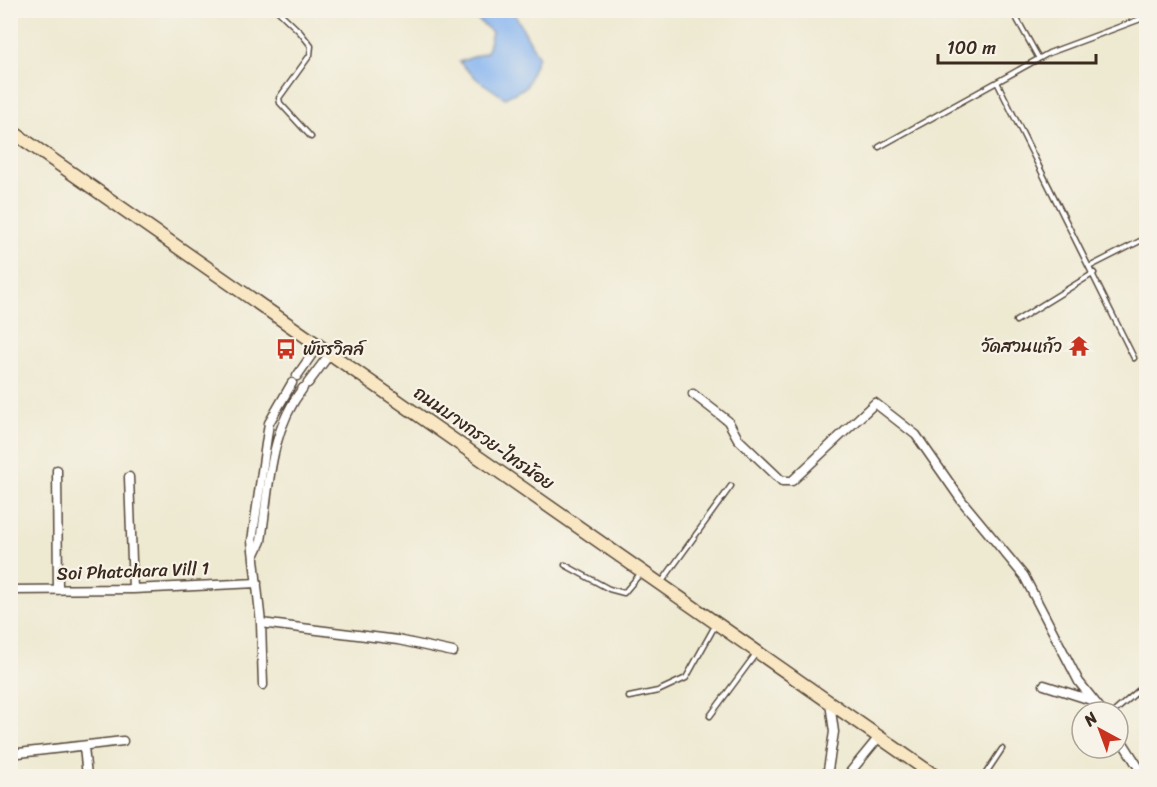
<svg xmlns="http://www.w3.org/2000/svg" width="1157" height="787" font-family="Sriracha,'Playpen Sans Thai',sans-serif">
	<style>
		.water { fill: #85b4f0; stroke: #606f87; stroke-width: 1.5 }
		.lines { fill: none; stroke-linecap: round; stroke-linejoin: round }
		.service-casing { stroke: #564739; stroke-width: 7 }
		.minor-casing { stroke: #564739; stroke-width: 11 }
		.secondary-casing { stroke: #564739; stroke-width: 15 }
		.service { stroke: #fff; stroke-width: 4 }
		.minor { stroke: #fff; stroke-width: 8 }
		.secondary { stroke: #f9e7c3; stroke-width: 12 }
		.labels { text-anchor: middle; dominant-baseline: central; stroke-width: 4.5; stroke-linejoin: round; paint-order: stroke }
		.poi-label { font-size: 18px; fill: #3b2a1e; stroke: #f7f3e8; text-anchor: end }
		.street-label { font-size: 18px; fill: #3b2a1e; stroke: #f7f3e8 }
	</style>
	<rect width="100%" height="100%" fill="#f7f3e8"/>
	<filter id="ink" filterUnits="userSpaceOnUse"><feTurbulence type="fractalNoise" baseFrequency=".0167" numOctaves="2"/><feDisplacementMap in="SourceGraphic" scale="12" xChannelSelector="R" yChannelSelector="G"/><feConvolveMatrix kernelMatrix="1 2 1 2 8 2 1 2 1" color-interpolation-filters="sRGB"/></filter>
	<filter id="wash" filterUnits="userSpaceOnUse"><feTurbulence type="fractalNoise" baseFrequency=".008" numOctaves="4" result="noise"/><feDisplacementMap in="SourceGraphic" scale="24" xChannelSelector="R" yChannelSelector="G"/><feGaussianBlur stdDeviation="1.35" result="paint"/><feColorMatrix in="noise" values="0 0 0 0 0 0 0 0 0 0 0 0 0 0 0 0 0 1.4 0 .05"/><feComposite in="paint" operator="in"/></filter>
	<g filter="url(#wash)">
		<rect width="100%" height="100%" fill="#eee9d1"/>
		<path class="water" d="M467 11H513L538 56 526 87 505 98 478 80 459 62 487 52 492 32Z"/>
	</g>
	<g filter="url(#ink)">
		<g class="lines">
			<g class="service-casing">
				<path id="service" d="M277 10 300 32 311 46 310 55 279 98 280 103 311 137
					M1012 10 1038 57
					M997 82 1049 53 1146 17
					M879 147 997 82 1134 358
					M1091 266 1146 238
					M1016 321 1094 273
					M565 565 609 589 624 593 640 574
					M661 583 731 486
					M629 697 658 691 686 678 716 624
					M1114 712 1146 684
					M710 716 755 655
					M984 776 1002 749"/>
			</g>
			<g class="minor-casing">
				<path id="minor" d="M297 376 317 347
					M308 383 329 355
					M693 394 728 421 738 439 782 481H792L875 403 916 435 962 501 1024 576 1079 682 1103 712
					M57 470 58 590
					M129 477 133 589
					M255 554 261 541C269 488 269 432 303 388
					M10 590 133 589 257 583
					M261 623 398 640 453 652
					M263 685 261 623 252 541 269 423 292 383
					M1044 685 1094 701
					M1118 735 1144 776
					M84 747 87 776
					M10 754 123 741
					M827 776 834 732 830 703
					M847 776 879 737"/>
			</g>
			<g class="secondary-casing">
				<path id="secondary" d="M10 130 935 776"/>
			</g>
			<use href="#service" class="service"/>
			<use href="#minor" class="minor"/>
			<use href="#secondary" class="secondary"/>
		</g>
	</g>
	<defs>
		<g id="temple-bare" transform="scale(1.62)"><path d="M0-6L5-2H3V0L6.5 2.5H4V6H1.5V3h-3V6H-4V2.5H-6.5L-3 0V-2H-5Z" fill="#c8321e" stroke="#f7f3e8" stroke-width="2.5" paint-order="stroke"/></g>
		<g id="bus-bare" transform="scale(1.62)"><path d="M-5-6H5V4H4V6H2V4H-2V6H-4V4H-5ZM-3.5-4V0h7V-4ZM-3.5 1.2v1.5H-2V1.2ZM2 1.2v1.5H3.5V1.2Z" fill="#c8321e" stroke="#f7f3e8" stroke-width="2.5" paint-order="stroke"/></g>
	</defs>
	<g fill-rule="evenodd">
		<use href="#temple-bare" x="1079" y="346"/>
		<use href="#bus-bare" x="286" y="349"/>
	</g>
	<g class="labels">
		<g class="poi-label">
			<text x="1062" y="346">วัดสวนแก้ว</text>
			<text x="303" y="349" text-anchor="start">พัชรวิลล์</text>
		</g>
		<g class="street-label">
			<text transform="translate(484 438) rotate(35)">ถนนบางกรวย-ไทรน้อย</text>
			<text transform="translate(133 571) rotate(-2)">Soi Phatchara Vill 1</text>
		</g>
	</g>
	<rect width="1157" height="787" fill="none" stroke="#f7f3e8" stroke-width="36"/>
	<g transform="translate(1100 730) rotate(319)"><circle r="28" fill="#f7f3e8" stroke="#aca397" stroke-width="1.5"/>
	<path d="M0-4.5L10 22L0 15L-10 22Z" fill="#c8321e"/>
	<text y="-9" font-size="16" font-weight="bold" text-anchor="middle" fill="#3b2a1e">N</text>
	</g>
	<path d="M938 54v9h158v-9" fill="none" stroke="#3b2a1e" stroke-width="3"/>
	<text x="947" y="54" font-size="18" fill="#3b2a1e" stroke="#f7f3e8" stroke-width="4.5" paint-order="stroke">100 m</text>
</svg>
